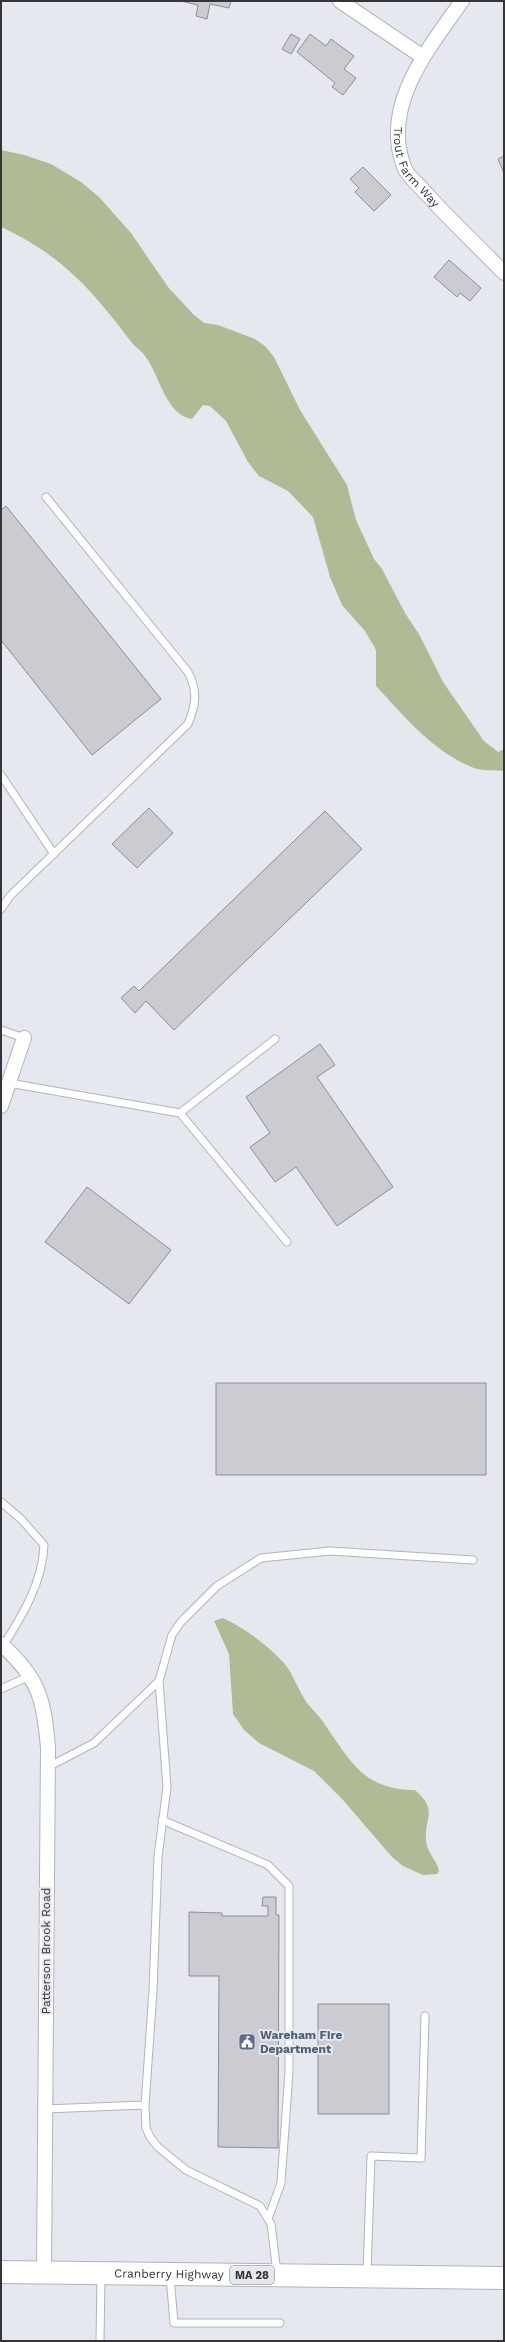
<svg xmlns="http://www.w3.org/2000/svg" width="505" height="2342" font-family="'Work Sans',sans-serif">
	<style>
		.green { fill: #b0ba94 }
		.building { fill: #cbcbd1; stroke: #8e8d93 }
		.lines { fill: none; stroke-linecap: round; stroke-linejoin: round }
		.service-casing { stroke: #b1b4b9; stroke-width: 9 }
		.minor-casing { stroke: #b1b4b9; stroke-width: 16 }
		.primary-casing { stroke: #b1b4b9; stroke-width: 24 }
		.service { stroke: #fff; stroke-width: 7 }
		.minor { stroke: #fff; stroke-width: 14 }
		.primary { stroke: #fff; stroke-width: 22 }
		.labels { text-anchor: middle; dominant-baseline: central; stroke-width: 4; stroke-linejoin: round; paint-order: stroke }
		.shield { fill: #e5e8ee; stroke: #696b6e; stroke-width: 1 }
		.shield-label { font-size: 11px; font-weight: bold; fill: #343537 }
		.street-label { font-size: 12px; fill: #343537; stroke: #e5e8ee }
		.service-label { font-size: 12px; font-weight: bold; fill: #4e5e75; stroke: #e5e8ee; text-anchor: start }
	</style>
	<rect width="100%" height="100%" fill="#e5e8ee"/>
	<path class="green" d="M1 150 24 155 51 164 81 182 99 197 131 233 168 287 193 314 204 323 218 325 255 339 265 346 274 357 300 410 347 485 356 520 374 559 382 569 405 613 420 636 443 682 484 741 498 752 504 749V771C495 770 482 771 474 768 433 752 404 716 376 686V650L365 631 342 605 330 577 313 517 288 491 259 476 248 462 226 421 210 406 203 405 192 419C165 415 160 375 145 356 142 351 136 348 132 343 93 291 62 255 1 227Z
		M223 1618C245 1628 267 1645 284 1663 292 1672 297 1687 304 1698 308 1706 316 1712 321 1719 349 1758 361 1790 415 1790 439 1811 424 1817 426 1841 427 1853 437 1860 439 1871L437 1874 423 1875 403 1866 392 1857 343 1800 314 1771 259 1743 244 1730 233 1714 229 1654 214 1621Z"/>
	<path class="building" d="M180 1H231L229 8 210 4 207 19 196 16 198 5Z
		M291 34 300 39 291 54 282 49Z
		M310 34 326 46 331 39 354 56 344 69 356 78 343 95 332 87 335 83 297 52Z
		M504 156V173L498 159Z
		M363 167 391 195 374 211 355 192 359 188 350 179Z
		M449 260 481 288 470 301 460 293 457 297 434 277Z
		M6 506 161 699 92 755 1 640V510Z
		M149 808 173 833 137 868 112 844Z
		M325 811 362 849 174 1030 146 1001 135 1013 121 998 134 986 139 991Z
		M320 1044 335 1065 317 1077 393 1187 337 1226 296 1167 275 1182 250 1147 270 1133 246 1097Z
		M87 1187 171 1250 129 1304 45 1242Z
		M216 1383H486V1475H216Z
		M263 1897H276V1915H279L278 2148 218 2147 219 1976H189V1912L222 1913V1916H268V1906H262Z
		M318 2004H389V2114H318Z"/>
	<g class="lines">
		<g class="service-casing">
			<path id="service" d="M1 775 54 854
				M1 909 10 896 188 724C196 705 198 691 188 672L46 497
				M1 1030 24 1038
				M9 1083 180 1113 287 1242
				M180 1113 275 1039
				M1 1502 21 1519 44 1545C43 1582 22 1616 3 1646
				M159 1681 167 1787 158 1857 153 1991 145 2105 146 2128 150 2137 158 2147 186 2170 260 2206 271 2224 277 2273
				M1 1689 30 1676
				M48 1767 94 1743 159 1681 172 1635 180 1623 217 1586 261 1558 330 1551 473 1560
				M162 1820 268 1865 289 1886V2072L281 2183 268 2219
				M45 2109 145 2105
				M367 2274 371 2156 421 2158 425 2016
				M170 2276 174 2323H280
				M100 2341 101 2276"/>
		</g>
		<g class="minor-casing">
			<g id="minor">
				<path d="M340 1 423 57"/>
				<path id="s1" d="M462 1C429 48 379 107 405 169 408 176 418 184 423 190 449 219 477 245 504 273"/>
				<path d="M1 1106 24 1038"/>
				<path d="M1 1644C39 1678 44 1699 48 1748L44 2273"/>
			</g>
		</g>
		<g class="primary-casing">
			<g id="primary">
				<path id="s2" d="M1 2272 504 2278"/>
			</g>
		</g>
		<use href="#service" class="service"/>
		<use href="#minor" class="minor"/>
		<use href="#primary" class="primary"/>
	</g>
	<defs>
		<g id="civic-square" transform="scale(0.9)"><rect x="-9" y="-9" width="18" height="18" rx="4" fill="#5c6f8a" stroke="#e5e8ee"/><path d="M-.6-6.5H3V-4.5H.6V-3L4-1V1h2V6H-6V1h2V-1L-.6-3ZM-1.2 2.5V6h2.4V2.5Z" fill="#fff"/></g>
	</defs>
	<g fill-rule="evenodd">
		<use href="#civic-square" x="247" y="2042"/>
	</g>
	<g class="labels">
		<rect class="shield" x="230" y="2266" width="44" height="18" rx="3"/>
		<g class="shield-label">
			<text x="252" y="2275">MA 28</text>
		</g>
		<g class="street-label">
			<text stroke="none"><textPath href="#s1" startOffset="189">Trout Farm Way</textPath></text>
			<text transform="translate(46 1951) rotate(-90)">Patterson Brook Road</text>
			<text stroke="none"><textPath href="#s2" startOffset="168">Cranberry Highway</textPath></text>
		</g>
		<g class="service-label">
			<text x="260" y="2035">Wareham Fire<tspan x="260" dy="14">Department</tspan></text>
		</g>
	</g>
	<rect width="505" height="2342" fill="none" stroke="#343537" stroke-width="4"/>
</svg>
